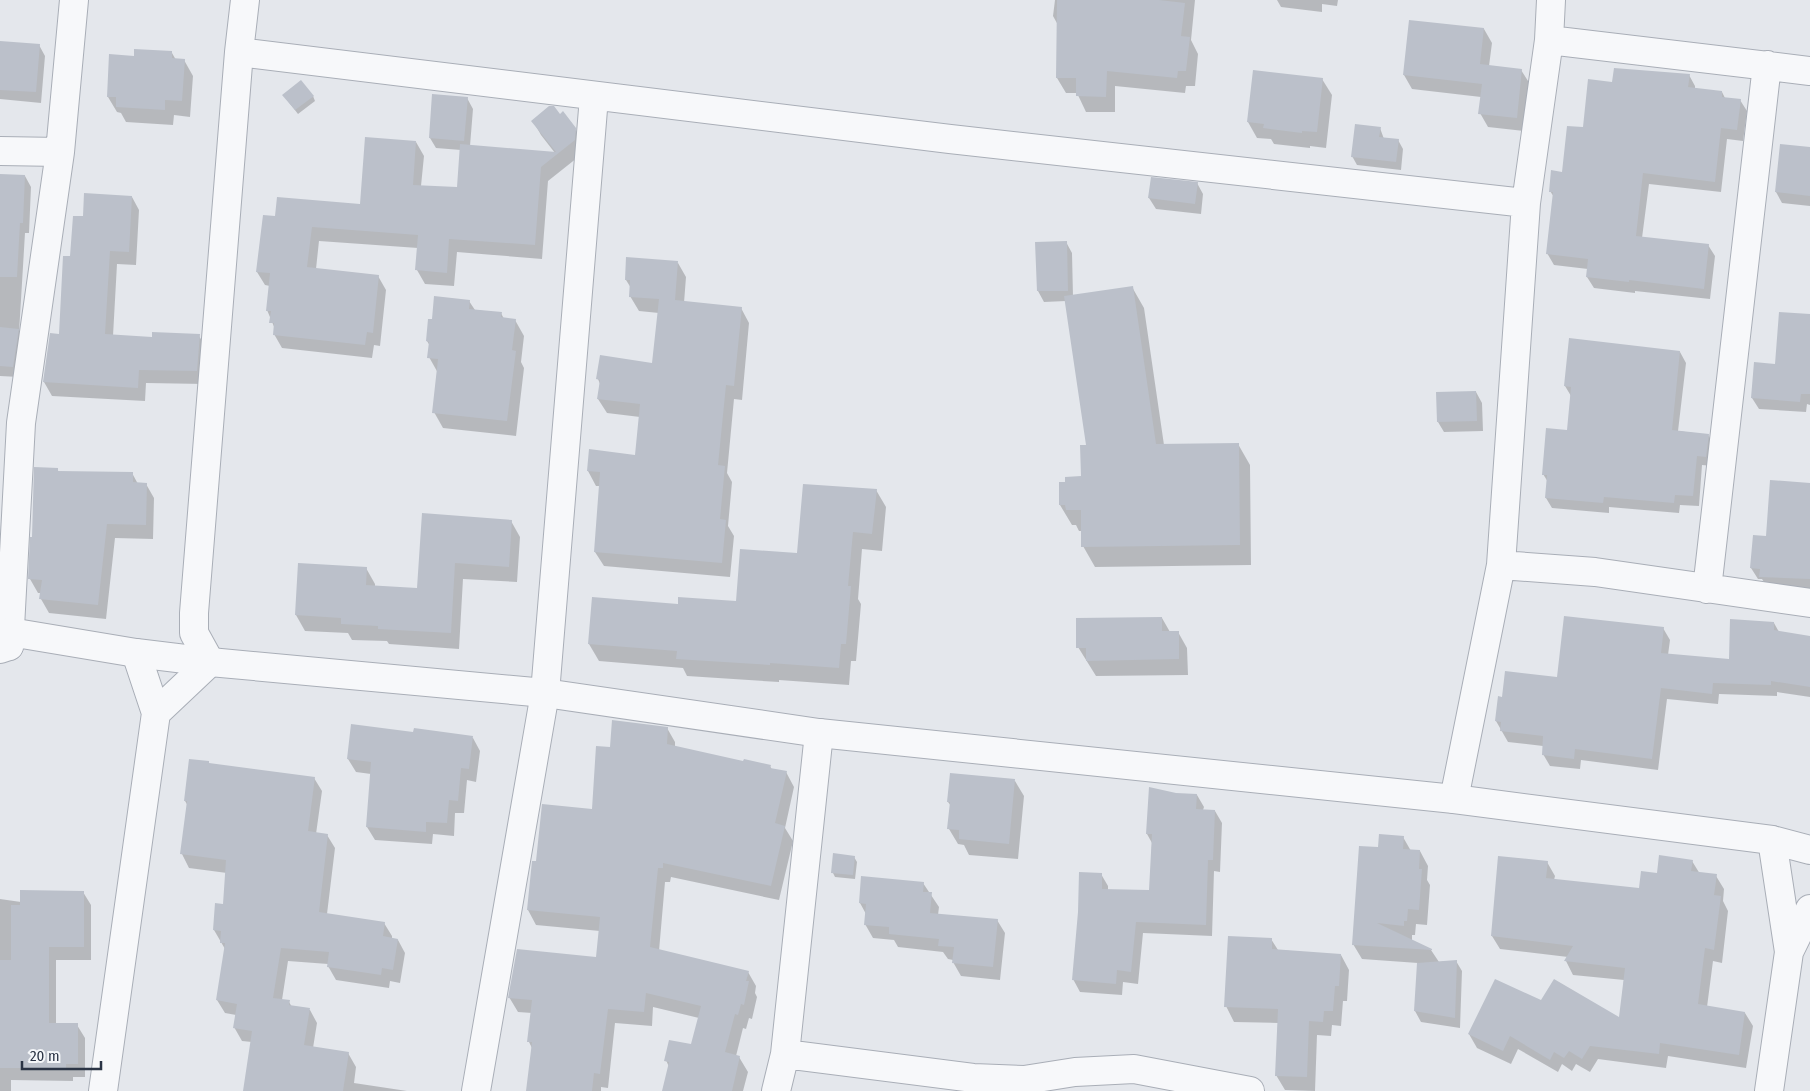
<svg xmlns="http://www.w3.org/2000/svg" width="1810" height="1091" font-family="'Fira Sans Condensed',sans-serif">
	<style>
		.shadow { fill: #0003 }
		.building { fill: #bbc0ca }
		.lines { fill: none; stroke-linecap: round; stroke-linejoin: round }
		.minor-casing { stroke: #a9aeb7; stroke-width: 30 }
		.tertiary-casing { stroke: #a9aeb7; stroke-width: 30 }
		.minor { stroke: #f7f8fa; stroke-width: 28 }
		.tertiary { stroke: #f7f8fa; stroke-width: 28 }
	</style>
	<rect width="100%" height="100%" fill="#e4e7ec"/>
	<path class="shadow" d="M1055 0H1195L1191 40 1198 54 1195 86H1186L1185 93 1115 86V112H1086L1077 93H1066L1057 78 1058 25 1053 16Z
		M1277 0H1338L1337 6 1322 4V12L1281 7Z
		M1410 21 1484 29 1492 43 1489 66 1521 70 1530 84 1524 131 1488 127 1480 113 1481 97 1412 89 1404 75Z
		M0 42 39 45 45 56 41 103 0 99Z
		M172 53 176 60H184L193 76 190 117 174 115 173 125 126 122 121 113 117 112 108 97 135 57Z
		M1689 75 1695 86V89L1722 92 1725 98 1740 100 1747 111 1743 141 1727 139 1721 192 1649 184 1642 238 1708 245 1715 256 1710 299 1635 291V293L1594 288 1587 277 1588 269 1554 265 1547 253 1554 197 1550 191 1563 173 1584 129 1613 83Z
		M1322 79 1332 95 1326 148 1310 146V148L1274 144 1271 139 1257 138 1248 122Z
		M313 96 315 101 298 114 287 100Z
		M467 98 473 109 470 146 555 153 541 135 533 121 575 129 583 143 582 154 548 181 542 259 457 252 454 286 425 284 417 270 418 248 319 241 316 269 378 276 386 290 380 346 374 345 372 358 282 348 274 334 275 329 267 310 270 286 265 285 257 272 276 218 362 205 416 142 424 156 421 186 458 189 461 150 436 148 430 138Z
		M1380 128 1384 139 1398 140 1403 149 1401 170 1357 165 1352 156Z
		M1781 146 1810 148V206L1782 203 1776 192Z
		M0 175 25 176 31 187 29 233H25L19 333 24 341 19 377 0 376Z
		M1197 183 1203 194 1201 214 1156 209 1149 198Z
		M132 197 139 210 136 265 117 264 113 336 153 338 199 336 207 349 204 384 146 383 145 401 52 396 44 382 51 335 60 336 71 257 84 218Z
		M1066 242 1072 253 1073 296 1132 287 1144 308 1164 445 1238 444 1250 465 1251 565 1095 567 1083 546V531H1079L1076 525H1072L1060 505 1082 477 1087 446 1066 301 1044 302 1038 291 1036 243Z
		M678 263 686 277 684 303 741 308 749 323 742 400 734 399 727 473 732 482 728 526 734 536 730 577 604 566 595 552 600 486H596L588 471 636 456 640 417 607 413 598 399 600 384 598 379 653 364 659 313 639 311 630 296 631 288 626 280Z
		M469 301 475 310 501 313 504 319 515 320 524 336 521 362 524 368 516 436 443 428 434 412 438 373 429 357 430 346 427 341Z
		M1810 315V405L1807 404 1806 412 1759 409 1752 398Z
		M1680 352 1686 363 1678 431 1708 435 1714 445 1712 466 1702 465 1699 506 1680 505 1679 513 1609 507V513L1552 508 1546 498 1548 482 1543 474 1568 431 1571 396 1565 386Z
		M1476 392 1482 403 1483 431 1444 432 1438 422Z
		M57 469 59 472 132 473 138 484H146L154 498 153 539 115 538 106 619 49 613 41 599V593H38L30 579Z
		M1810 485V590L1767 587 1762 579H1758L1751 568 1767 538Z
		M876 490 886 507 882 551 862 549 858 599 861 604 856 661H851L849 685 779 680V682L687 676 683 668 599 661 589 644 679 605 737 602 799 555Z
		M511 521 520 537 517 582 463 579 459 649 389 644 387 641 352 640 348 633 305 631 296 615 366 568 375 584V587L418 590Z
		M1162 618 1170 632H1178L1187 648 1188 675 1096 676 1078 647Z
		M1774 623 1779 632 1810 637V697L1777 692V696L1719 694 1718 704 1667 699 1658 770 1581 760 1580 769 1550 766 1543 754V746L1508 742 1496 721 1503 698 1558 679 1663 628 1670 640 1668 655 1730 661Z
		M667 728 675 742V748L744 762 770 766 772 770 786 772 794 787 785 828 793 841 779 900 671 877 670 882H665L659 951 748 972 756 986 755 993 757 997 752 1019 749 1018 746 1029 743 1028 736 1056 739 1057 748 1072 743 1091H664L669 1067 666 1060 692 1046 699 1018 653 1007 652 1026 615 1023 608 1088 601 1087V1091H527L532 1048 529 1042 532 1013 518 1012 509 997 597 958 600 931 536 925 528 910 537 863 594 811 611 748Z
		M415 733 473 738 480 751 476 782 467 780 464 813H455L454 836 433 834 432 844 375 840 367 827 371 774 356 772 348 759Z
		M209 764 314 778 322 791 316 834 327 835 335 848 327 914 384 923 392 936V939L398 940 405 953 400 983 390 981 389 988 336 980 328 966V964L288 961 282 1000 289 1002 292 1007 310 1010 317 1023 313 1048 348 1053 356 1067 354 1083 407 1091H244L252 1042 242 1041 234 1027 236 1015 225 1013 217 1000 225 949 214 930 224 905 227 873 189 868 182 854 188 806 185 801Z
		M1015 781 1024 796 1018 859 969 855 964 845 958 844 949 829 951 806 948 802Z
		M1176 794 1197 795 1204 807 1203 810 1215 811 1222 823 1220 872 1214 871 1212 936 1143 933 1138 984 1123 982 1122 995 1080 992 1073 979 1101 874 1108 886V890L1150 892 1152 843 1147 834Z
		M1403 837 1411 851H1420L1428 866 1427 880 1430 885 1427 925 1416 924 1415 935H1412V941L1431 950 1439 962 1456 961 1462 971 1460 1028 1421 1022 1415 1011 1418 963 1362 959 1353 944 1379 849Z
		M854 857 857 862 855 879 835 877 833 873Z
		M1692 861 1700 874 1716 876 1724 889 1723 901 1728 911 1722 963 1713 961 1707 1007 1745 1013 1753 1026 1746 1068 1668 1056 1666 1068 1598 1059 1590 1072 1576 1064 1572 1071 1562 1064 1558 1072 1518 1049 1511 1064 1477 1048 1469 1034 1542 1002 1620 1019 1624 980 1573 975 1566 961 1568 957 1500 949 1492 936 1547 862 1555 876 1554 880 1640 889 1658 875Z
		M862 877 923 883 939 907 938 915 997 920 1005 933 1000 980 961 976 953 962V960L948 959 943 952 898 947 894 940 873 938 865 924 866 914 860 903Z
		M83 892 91 905V960H56V1025H77L85 1038V1077H73V1081L11 1080V1091H0V899L21 902Z
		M1271 939 1278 950 1341 955 1349 970 1347 1001H1343L1341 1026 1332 1025 1331 1036 1317 1035 1315 1091 1285 1090 1276 1075 1278 1023 1234 1022 1226 1006Z"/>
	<path class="building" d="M1057 0H1159L1185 3 1181 36 1190 37 1186 71H1178L1177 78 1107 71 1106 97 1076 96V78H1056Z
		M1409 20 1484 28 1480 64 1522 69 1517 118 1478 114 1482 84 1403 75Z
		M0 41 40 44 36 92 0 90Z
		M134 49 172 51V58L185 59 182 101 165 100V110L116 107V97H107L109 54 134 56Z
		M1614 68 1690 74 1688 87 1722 91V97L1741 99 1737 130 1721 128 1715 182 1643 173 1636 236 1709 244 1704 289 1629 280V282L1586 277 1588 259 1546 254 1553 192H1549L1551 170 1562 172 1567 126 1583 127 1588 79 1612 82Z
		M1253 70 1323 78 1317 132 1302 131V133L1263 128 1264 124 1247 122Z
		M301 80 314 96 295 110 282 95Z
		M432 94 468 97 464 141 429 138Z
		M549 106H554L560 114 563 111 576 128 575 140 541 167 535 245 449 239 447 273 415 270 418 235 312 227 307 267 379 275 373 333 367 332 365 345 273 335 274 323H269L271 311H266L270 273 256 272 263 215 275 216 277 197 360 204 365 137 416 141 413 185 457 187 460 144 556 152 531 121Z
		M1355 124 1381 127 1379 137 1399 139 1396 162 1351 157Z
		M1780 144 1810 147V196L1775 192Z
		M0 174 25 175 23 223H20L17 277H0Z
		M1151 177 1198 182 1195 204 1148 198Z
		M84 193 132 196 129 252 110 251 105 334 152 337V332L200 334 197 371 139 370 138 388 43 382 50 333 59 334 63 256H70L73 216H83Z
		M1067 241 1068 291H1037L1035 242Z
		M626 257 678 261 675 300 742 307 734 386 726 385 718 465 725 466 720 519 726 520 722 563 594 552 600 472 587 471 589 449 635 455 640 404 597 399 600 380 596 379 600 355 652 363 659 299 629 297 630 280H625Z
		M1133 286 1156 444 1239 443 1240 545 1081 547V510H1066L1065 505H1059V482H1065V477L1081 476 1080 445H1086L1064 296Z
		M434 296 470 300 469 309 502 312 501 317 516 319 512 350 516 351 507 421 432 413 438 359 427 358 429 342 426 341 428 319H432Z
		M1779 312 1810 314V394H1801L1800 402 1751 398 1754 362 1775 364Z
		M0 327 19 329 13 367 0 366Z
		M1569 338 1680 351 1672 430 1709 434 1706 457 1697 456 1693 496 1675 495 1674 503 1604 497 1603 503 1545 498 1547 475H1542L1546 428 1567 430 1571 387 1564 386Z
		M1476 391 1477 421 1437 422 1436 392Z
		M34 467 58 468V471L133 472V482L147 483 146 525 107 524 98 605 39 599 42 580 28 579 30 537H32Z
		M1770 480 1810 483V579L1759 577 1760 569 1750 568 1753 535 1766 536Z
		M803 484 877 489 872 534 853 532 848 586H851L846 644H841L839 668 770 663V665L676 659 677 651 588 644 592 597 678 604V597L736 601 740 549 797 553Z
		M422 513 512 520 509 567 455 563 451 633 378 629V626L341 624V618L295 615 298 563 367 567 366 585 417 588Z
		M1564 616 1664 627 1661 653 1729 659 1730 619 1774 622V630L1810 636V687L1771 681V685L1713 683 1712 694 1661 688 1652 759 1575 749 1574 759 1542 755 1543 736 1500 731 1501 722 1495 721 1498 696 1502 697 1505 671 1557 677Z
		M1162 617V631H1179V659L1086 661V648H1076V618Z
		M612 720 668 727 667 744 743 761 744 759 771 765 770 768 787 771 775 823 785 826 771 886 663 863V868H658L650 947 749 971 746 981H749L744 1005 741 1004 738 1015 735 1014 725 1052 740 1056 732 1091H662L669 1062 664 1061 669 1040 691 1044 701 1006 646 993 644 1012 608 1009 600 1074 594 1073 592 1091H526L532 1042H527L532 1000 508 998 517 949 596 957 600 917 527 910 532 861H536L542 804 592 809 596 746 610 747Z
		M351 724 413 732 414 728 473 736 469 769 461 768 458 801 449 800 447 823 426 822V832L366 827 371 762 347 759Z
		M189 759 209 761V763L315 777 308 831 328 834 319 912 385 922 383 936 398 939 393 970 382 968 381 975 327 967 329 952 281 948 273 998 290 1000 289 1005 310 1008 304 1045 349 1052 343 1091H243L252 1031 233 1028 237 1004 216 1000 225 943H220L221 931 213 930 215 903 223 904 226 860 180 854 187 801H184Z
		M950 773 1015 779 1009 844 959 839V830L947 829 950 802H947Z
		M1149 787 1176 793 1197 794 1196 809 1215 810 1213 860H1208L1206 925 1136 922 1131 972 1117 970 1116 984 1072 980 1078 912 1079 872 1102 873V889L1149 890 1152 834H1146Z
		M1379 834 1404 836 1403 849 1420 850 1419 869H1422L1419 910 1408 909 1407 921H1404V926L1377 923 1432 949V950L1352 945 1359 846 1378 847Z
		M833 853 855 856 853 875 831 873Z
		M1659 855 1693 860 1691 871 1717 874 1714 895 1721 896 1714 950 1705 948 1698 1004 1745 1012 1739 1055 1660 1043 1659 1054 1590 1046 1582 1059 1569 1051 1564 1058 1554 1052 1550 1060 1510 1036 1503 1051 1468 1034 1495 979 1541 1000 1554 979 1619 1017 1625 968 1564 961 1573 946 1491 936 1498 856 1548 861 1546 878 1639 888 1641 871 1657 873Z
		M861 876 924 882 923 892H932L930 913 998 919 993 967 952 963 954 947 938 946 939 939 889 934V927L864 925 866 904 859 903Z
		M20 890 84 891V947H49V1023H78V1064H66V1068H0V960H11V905H20Z
		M1228 936 1272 938V949L1341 954 1339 986H1335L1333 1011H1324L1323 1022 1309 1021 1307 1077 1275 1076 1278 1009 1224 1007Z
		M1457 960 1455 1018 1414 1011 1417 963Z"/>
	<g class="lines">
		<g class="minor-casing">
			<path id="minor" d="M1549 40 1810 71
				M239 52 950 139 1526 203
				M0 151 60 152
				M1501 565 1595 572 1810 603
				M1707 589 1767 65
				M9 646 21 423 60 152 74 0
				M156 713 210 662 194 633V613L239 52 245 0
				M1454 799 1501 565 1526 203 1549 40 1551 0
				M1789 952 1810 909
				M785 1054 973 1078 1024 1080 1075 1072 1134 1069 1250 1091
				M103 1091 156 713 136 653
				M476 1091 545 693 594 97
				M776 1091 785 1054 819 733
				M1769 1091 1789 952 1772 840"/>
		</g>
		<g class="tertiary-casing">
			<path id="tertiary" d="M0 649 9 646 10 632 136 653 210 662 545 693 819 733 1454 799 1772 840 1810 850"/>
		</g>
		<use href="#minor" class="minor"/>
		<use href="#tertiary" class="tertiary"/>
	</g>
	<path d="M22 1061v8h79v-8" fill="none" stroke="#2b3445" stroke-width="2.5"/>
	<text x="30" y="1061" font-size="15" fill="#2b3445" stroke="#f4f6f9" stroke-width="4" paint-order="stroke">20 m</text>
</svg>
